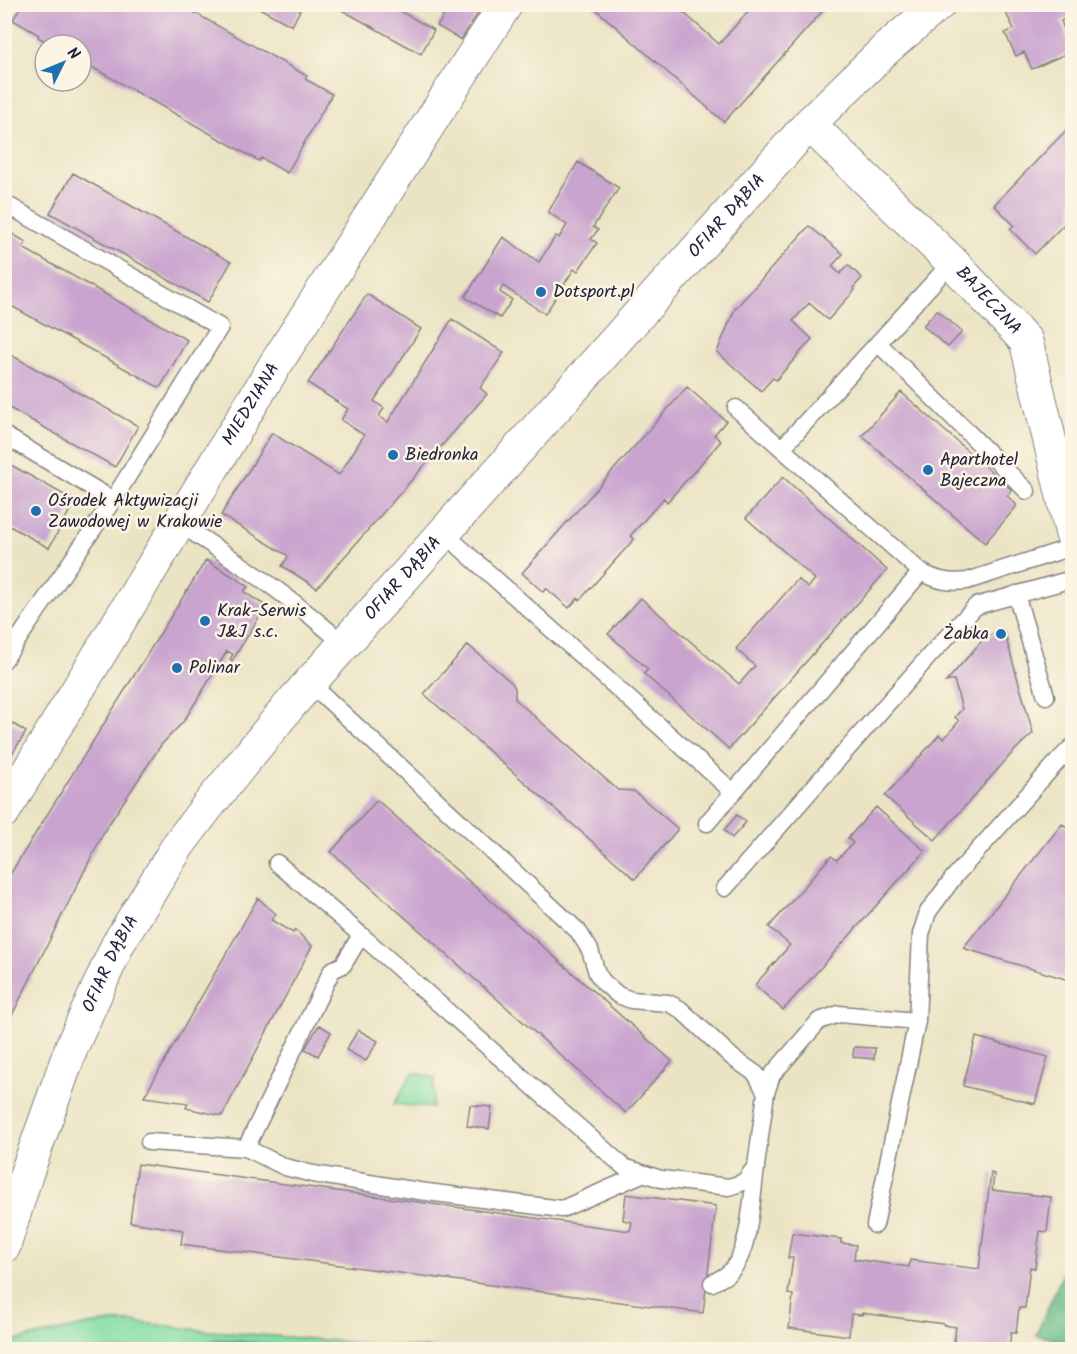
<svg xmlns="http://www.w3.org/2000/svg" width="1077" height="1354" font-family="Kalam,sans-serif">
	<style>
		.green { fill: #84dea4; stroke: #538070; stroke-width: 1.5 }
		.forest { fill: #6bbd8a; stroke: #467062; stroke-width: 1.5 }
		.building { fill: #c9a4cf }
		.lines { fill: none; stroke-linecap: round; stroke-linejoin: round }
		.service-casing { stroke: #868380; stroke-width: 19 }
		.minor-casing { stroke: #868380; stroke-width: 35 }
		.tertiary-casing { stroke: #868380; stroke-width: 35 }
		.service { stroke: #fff; stroke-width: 16 }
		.minor { stroke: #fff; stroke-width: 33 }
		.tertiary { stroke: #fff; stroke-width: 33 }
		.poi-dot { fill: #1f6fb2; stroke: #fcf5e5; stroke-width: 2 }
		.labels { text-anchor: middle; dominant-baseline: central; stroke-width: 5; stroke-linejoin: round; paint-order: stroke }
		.street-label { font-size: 18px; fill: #22223b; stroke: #fcf5e5 }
		.poi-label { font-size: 18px; fill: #22223b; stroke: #fcf5e5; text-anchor: start }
	</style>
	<rect width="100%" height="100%" fill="#fcf5e5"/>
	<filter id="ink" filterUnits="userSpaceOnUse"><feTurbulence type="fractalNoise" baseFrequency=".0167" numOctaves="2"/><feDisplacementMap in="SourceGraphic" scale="12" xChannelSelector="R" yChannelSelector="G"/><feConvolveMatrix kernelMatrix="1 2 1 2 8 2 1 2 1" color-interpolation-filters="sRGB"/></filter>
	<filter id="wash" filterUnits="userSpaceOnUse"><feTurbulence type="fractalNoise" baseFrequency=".008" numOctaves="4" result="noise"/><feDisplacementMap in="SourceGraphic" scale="24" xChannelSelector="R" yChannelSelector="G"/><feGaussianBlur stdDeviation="1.35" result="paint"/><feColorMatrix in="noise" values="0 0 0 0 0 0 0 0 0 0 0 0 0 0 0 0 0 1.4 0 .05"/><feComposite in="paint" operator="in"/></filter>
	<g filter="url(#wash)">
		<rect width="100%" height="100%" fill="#ebe4c4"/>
		<path class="green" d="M413 1072 435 1078 432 1108 394 1104Z
			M112 1322H133L208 1331 439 1349 19 1350 5 1344 4 1343 89 1325Z"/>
		<path class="forest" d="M1071 1255 1072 1256V1344L1036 1335Z
			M216 1339 310 1349H189Z"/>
		<g id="blocks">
			<path class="building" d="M22 4H179L307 76 305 79 332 94 287 173 261 158 259 161 81 61V45H52L38 37 39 35 13 20Z
				M252 4H303L292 26Z
				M331 4H388L434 30 421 54Z
				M451 4H484L461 40 437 26Z
				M590 4H674L719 44 751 8 747 5H828L724 122Z
				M1019 4H1072V16L1061 21 1072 51 1032 69 1024 52 1016 56 1005 33 1014 29 1005 11Z
				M1072 124V216L1035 254 1010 229 1014 225 994 205Z
				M578 162 619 188 593 227 598 230 591 239 597 243 578 271 574 269 545 314 503 286 500 292 512 300 500 318 465 297 503 237 539 262 555 237 556 236 559 238 567 225 548 212Z
				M73 173 231 262 208 302 50 213Z
				M809 226 843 254 832 266 840 274 848 265 862 278 853 288 855 290 828 320 809 303 793 321 812 339 776 380 773 378 761 391 717 352 735 309Z
				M4 229 26 242 23 248 187 340 160 388 4 302Z
				M367 294 421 329 374 401 384 408 379 416 388 422 452 319 504 353 480 388 487 394 317 588 282 566 288 557 287 555 221 515 272 433 339 475 364 435 341 420 348 409 308 383Z
				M937 310 962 332 948 347 923 326Z
				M4 351 138 426 115 467 4 405Z
				M687 387 726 421 714 435 721 441 667 502 664 498 630 536 634 539 580 600 578 598 569 608 546 588 543 592 522 573Z
				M901 392 1012 490 1007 496 1016 504V507L985 543 862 436Z
				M4 461 75 501 49 548 4 523Z
				M783 477 887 570 729 749 644 674 648 669 608 634 641 598 739 684 755 666 736 649 798 579 808 588 815 579 746 518Z
				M206 560 248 586 244 592 266 606 232 661 230 659 233 654 227 651 184 721 161 745 105 830 4 1031V884Z
				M1004 631 1033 733 1014 751 935 840 885 796 939 735 944 739 959 721 955 717 962 709 954 680 946 682 986 636Z
				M468 645 512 683 515 688V699L618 790 634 791 678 829 635 879 424 694Z
				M7 720 26 732 7 762 4 761V724Z
				M377 800 672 1061 626 1113 331 852Z
				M876 807 925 851 783 1010 755 985 790 945 769 927 831 856 837 860 853 843 848 838Z
				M737 815 746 822 732 838 724 830Z
				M1072 822V981L963 948 1062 824 1069 828Z
				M258 898 276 914 271 920 293 933 295 930 312 946 222 1116 186 1108 188 1103 144 1097Z
				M319 1025 331 1032 318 1056 305 1049Z
				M358 1030 378 1041 366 1061 346 1050Z
				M976 1037 1048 1057 1035 1104 963 1086Z
				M854 1047 875 1048 874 1059 853 1057Z
				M470 1105 492 1107 489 1129 467 1126Z
				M138 1164 630 1231 632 1222 623 1220 626 1194 716 1206 703 1313 181 1244 183 1230 130 1222Z
				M991 1173 994 1174 992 1190 1051 1197 1047 1232 1040 1231 1035 1268 1030 1267 1025 1308H1019L1016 1333H1011L1009 1350 953 1348 956 1327 944 1325V1324L862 1313V1315L851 1314 849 1336 789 1328 793 1295 788 1294 793 1258H788L792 1233 841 1239V1243L856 1245 854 1259 909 1267 910 1260 979 1269Z"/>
		</g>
	</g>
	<g filter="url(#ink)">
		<use href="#blocks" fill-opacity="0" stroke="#868380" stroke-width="1.5"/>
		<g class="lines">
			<g class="service-casing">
				<path id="service" d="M4 203 220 327 113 500 4 435
					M878 343 1027 491
					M736 408 921 572C938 581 949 583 967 581L1072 547
					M782 448 952 262
					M179 523C237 562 293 597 344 645
					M444 533 733 792
					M1016 594 1046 696
					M4 660 113 500
					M310 683 578 931 590 950 597 973 603 982 618 995 631 1000 668 1003 680 1009 733 1058 756 1074 766 1093 756 1166 744 1182 729 1187 661 1179 624 1167 361 935 343 965 332 970 246 1148 285 1167 313 1174 419 1191 562 1209 642 1174
					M707 823 921 572
					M277 863 361 935
					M725 888 930 655 976 606 1072 579
					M766 1093 772 1075 819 1021 839 1014 917 1021
					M149 1142 246 1148
					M875 1225 917 1021 921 934 928 912 954 877 1059 760 1072 747
					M712 1283C720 1279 729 1275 734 1267 750 1246 752 1195 756 1168"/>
			</g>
			<g class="minor-casing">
				<g id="minor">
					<path id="s1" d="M809 124 952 262 1026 341 1072 534"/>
					<path id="s2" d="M4 811 275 365 506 4"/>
				</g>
			</g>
			<g class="tertiary-casing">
				<g id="tertiary">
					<path id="s3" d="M4 1246 27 1172 72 1046 118 944 179 844 207 807 289 706 809 124 887 48 939 4"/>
				</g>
			</g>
			<use href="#service" class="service"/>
			<use href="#minor" class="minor"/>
			<use href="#tertiary" class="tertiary"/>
		</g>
	</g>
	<g class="poi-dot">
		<circle cx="541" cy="292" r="6"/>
		<circle cx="393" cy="455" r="6"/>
		<circle cx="928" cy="470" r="6"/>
		<circle cx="36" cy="511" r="6"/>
		<circle cx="205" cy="621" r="6"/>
		<circle cx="1001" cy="634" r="6"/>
		<circle cx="177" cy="668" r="6"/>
	</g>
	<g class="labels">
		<g class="street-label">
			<text stroke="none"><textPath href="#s3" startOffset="1274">OFIAR DĄBIA</textPath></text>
			<text stroke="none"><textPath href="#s1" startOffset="252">BAJECZNA</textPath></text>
			<text stroke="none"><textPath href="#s2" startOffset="476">MIEDZIANA</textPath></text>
			<text stroke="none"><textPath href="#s3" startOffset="788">OFIAR DĄBIA</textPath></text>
			<text stroke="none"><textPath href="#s3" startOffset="302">OFIAR DĄBIA</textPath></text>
		</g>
		<g class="poi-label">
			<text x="553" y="292">Dotsport.pl</text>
			<text x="405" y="455">Biedronka</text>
			<text x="940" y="460">Aparthotel<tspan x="940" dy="21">Bajeczna</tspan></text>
			<text x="48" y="501">Ośrodek Aktywizacji<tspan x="48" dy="21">Zawodowej w Krakowie</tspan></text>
			<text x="217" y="611">Krak-Serwis<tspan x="217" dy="21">J&amp;J s.c.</tspan></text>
			<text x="989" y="634" text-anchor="end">Żabka</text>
			<text x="189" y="668">Polinar</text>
		</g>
	</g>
	<rect width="1077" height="1354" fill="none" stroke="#fcf5e5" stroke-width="24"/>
	<g transform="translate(63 63) rotate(47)"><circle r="28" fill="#fcf5e5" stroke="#a5a1a1" stroke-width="1.5"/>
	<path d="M0-4.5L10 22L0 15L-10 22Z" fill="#1f6fb2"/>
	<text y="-9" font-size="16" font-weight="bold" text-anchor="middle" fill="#22223b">N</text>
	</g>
</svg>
